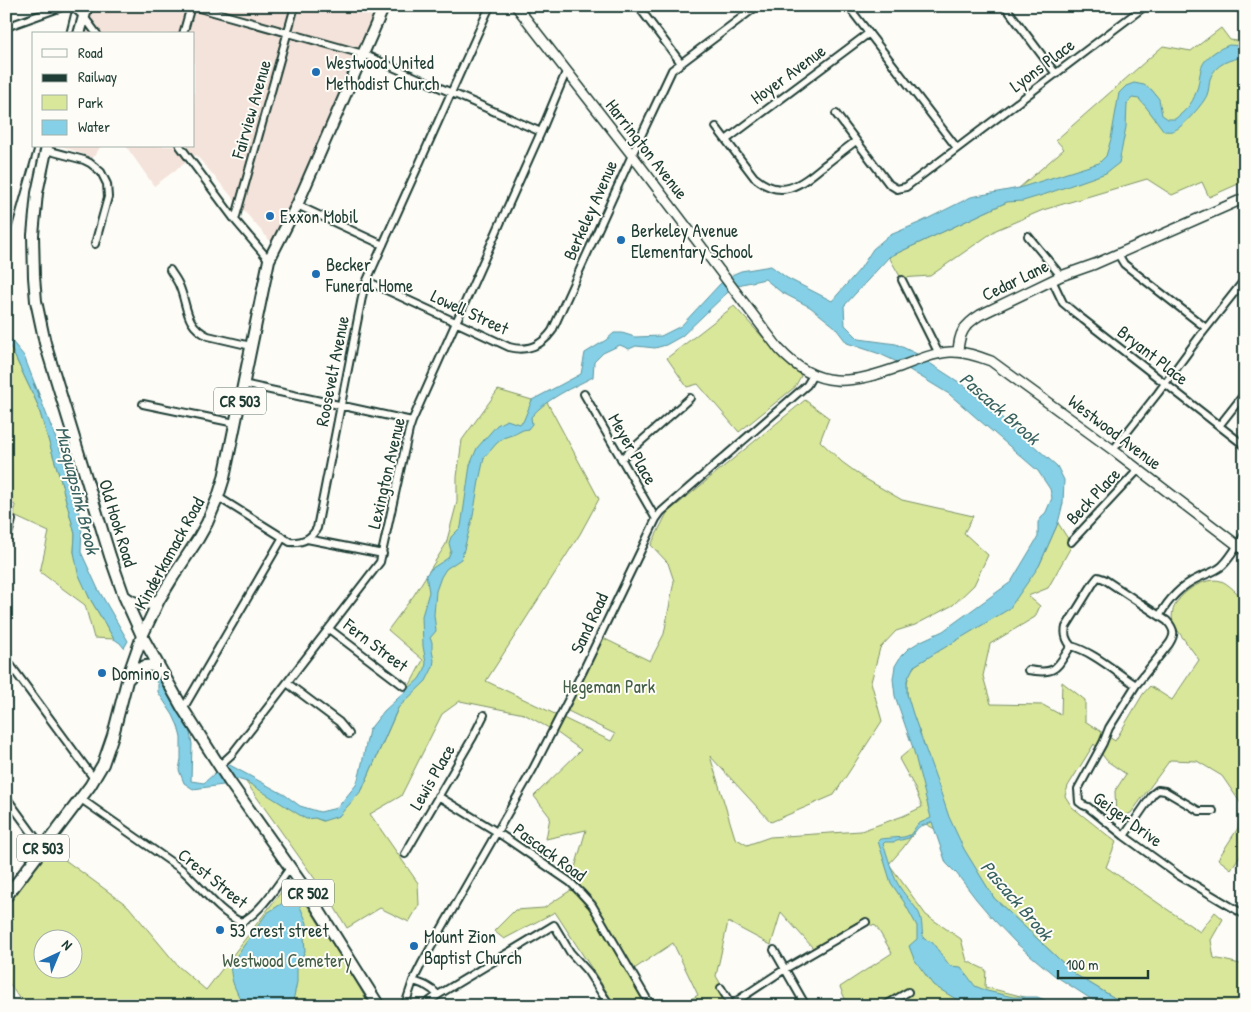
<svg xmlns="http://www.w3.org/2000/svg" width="1251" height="1012" font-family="'Patrick Hand',sans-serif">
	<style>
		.built { fill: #f4e3da }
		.green { fill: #d9e79a; stroke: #7c9267; fill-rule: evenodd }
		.water { fill: #85d0e6; stroke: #5c959f }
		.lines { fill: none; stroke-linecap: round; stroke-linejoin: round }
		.stream { stroke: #5c959f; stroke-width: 2 }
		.street-casing { stroke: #1f3d34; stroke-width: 10 }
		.secondary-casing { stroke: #1f3d34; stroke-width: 12 }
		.primary-casing { stroke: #1f3d34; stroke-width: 14 }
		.street { stroke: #fdfcf7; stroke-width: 6 }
		.secondary { stroke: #fdfcf7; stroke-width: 9 }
		.primary { stroke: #fdfcf7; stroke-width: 10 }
		.rail { stroke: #1f3d34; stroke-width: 2 }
		.poi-dot { fill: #1f6fb2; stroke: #fdfcf7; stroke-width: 2 }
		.labels { text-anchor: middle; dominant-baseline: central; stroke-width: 4; stroke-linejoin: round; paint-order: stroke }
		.shield { fill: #fdfcf7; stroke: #62766e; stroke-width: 1 }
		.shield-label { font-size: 16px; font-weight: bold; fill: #1f3d34 }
		.poi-label { font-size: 18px; fill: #1f3d34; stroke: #fdfcf7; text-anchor: start }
		.street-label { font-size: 18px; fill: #1f3d34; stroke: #fdfcf7 }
		.park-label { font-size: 18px; fill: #445f48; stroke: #fdfcf7 }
		.water-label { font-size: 19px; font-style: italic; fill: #386260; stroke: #fdfcf7 }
	</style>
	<rect width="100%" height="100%" fill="#fdfcf7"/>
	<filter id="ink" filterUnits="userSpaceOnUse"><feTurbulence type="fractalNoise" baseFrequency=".02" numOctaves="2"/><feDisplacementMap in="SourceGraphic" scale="10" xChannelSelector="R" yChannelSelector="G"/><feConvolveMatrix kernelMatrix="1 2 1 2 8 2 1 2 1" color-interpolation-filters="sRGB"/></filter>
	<g filter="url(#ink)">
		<path class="built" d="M93 6H382L276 248 196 155 154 186 126 146H194V34H86Z
			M62 146H101L93 158Z"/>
		<path class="green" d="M1221 28 1230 40 1245 42V181L1209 197 1202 182 1172 195 1147 179 1043 210 996 230 930 276 901 278 889 257 1007 202 1019 188 1064 149 1056 140 1163 46 1191 51Z
			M734 306 790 367 798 371 801 376 795 387 739 432 698 384 687 387 667 358Z
			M6 343 9 344 37 403 60 478 75 534 74 552 89 597 114 639 94 638 85 605 40 572 49 532 14 516 15 505 6 501Z
			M498 390 532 400 547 402 599 499 580 534 486 681 611 741 615 734 568 711 603 638 650 661 664 634 674 581 668 563 651 545 667 513 805 400 829 418 820 441 842 462 864 478 902 500 973 516 964 533 988 555 974 585 953 605 915 625 896 631 880 648 871 682 882 721 834 795 771 822 710 756 735 838 747 845 770 837 861 831 903 816 922 807 914 786 899 759 913 747 920 734C913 715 898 685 914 667 917 663 923 661 927 658L1039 566 1058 523 1072 545 1048 588 1028 596 1040 606 1035 617 990 644 983 676 991 704 1043 705 1061 715 1062 682 1085 700V721L1115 741 1143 694 1150 686 1172 700 1199 660C1194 652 1175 629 1173 622 1166 600 1202 575 1221 581 1228 583 1239 595 1245 601V855L1242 853 1231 869 1218 859 1238 828 1242 805 1222 776 1197 761 1170 760 1131 813 1116 819 1115 791 1126 774 1107 761 1094 744 1068 786 1065 796 1072 807 1116 842 1106 867 1200 932 1215 912 1223 919 1211 940 1214 958 1245 965V1006H1128L1076 975 994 898 959 842 922 822 903 848 889 864 926 915 961 939 967 961 986 970 985 987 1044 1002 1049 1006H897L892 998 880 1006H848L840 987 892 953 876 926 857 922 813 948 781 912 771 945 728 922 716 976 732 1003 727 1006H679L698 995 673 943 628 973 647 1006H616L555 912 504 939 494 931 515 910 544 908 580 884 574 871 586 830 546 839 550 817 534 796 581 750 556 732 524 714 460 701 442 714 401 796 370 814 418 883 419 905 409 922 380 908 347 928 332 903 246 782H247L315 818 323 821 362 790 396 713 398 708 411 694 404 696 423 660 388 630 414 595 446 544 457 502V477L462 440Z
			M43 848 50 849 128 906 178 966 206 990 288 883C303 897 314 916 325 933 341 957 356 981 370 1006H24L6 978V897ZM42 940H72V970H42Z"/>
		<path class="water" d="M1229 45 1245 46V57C1230 59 1215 64 1210 79 1209 84 1209 90 1207 95 1204 103 1183 127 1175 130 1172 132 1167 131 1164 131L1146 107 1139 99 1132 98 1127 104 1126 127 1119 163 1106 173 1046 194 1023 201 1007 202 889 257 844 306 845 325 859 339 896 344 917 354 934 366 968 388 1057 466 1064 480 1063 503 1058 523 1039 566 1009 609 914 666 907 680V694L913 714 938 784 949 817 964 849 994 898 1076 975 1128 1006H1103L1094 1001 1054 975 1016 943 993 919 976 899 957 874 946 863 932 822 919 827 909 838 893 842H885L883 844C888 856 892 874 898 884 903 894 914 904 919 913 923 921 921 931 924 939L932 942 950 966 961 967 975 986 987 991 1013 997H1037L1045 1000 1051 1006H967L933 985 914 959 909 946 917 939V926L904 902 891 883 878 841 880 839 904 837 910 835 918 824 931 818 913 748 895 696 893 679 895 666 901 656 908 649 921 641 943 631 1011 582 1038 537V522L1046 512 1052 498 1050 489 1038 471 949 394 895 361 880 354 847 343 834 326 810 307 781 292 765 279 742 284 727 293 682 336 666 345 655 348 636 346 629 349 620 345 603 353 594 362 593 377C572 388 547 398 531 417L532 424 528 429 523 430 515 434 503 438 496 444 484 458 479 481 473 516 463 553 461 559 446 569 441 577 436 591 434 615 436 631 430 638 432 642V651L434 660 433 667 426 681 398 708 362 790 339 816 323 821 315 818 306 819 247 782 237 779 223 785 193 789 184 783 179 770 181 759V738L178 726 173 715 158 692V684L153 678 159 674 189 727 192 744 191 781 204 783 226 763 285 795 300 806 320 812 337 808 356 785 360 773 369 730 384 711 419 679 425 669 426 663 423 646 422 616 429 592 426 575 431 569 448 558 451 551 449 543 451 537 461 527 470 465 477 448 497 425 507 420 519 424 523 422 532 400 581 374 585 353 606 340 614 333H622L635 337 661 336 681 326 720 284 734 274 741 271 771 266 787 278 832 301 860 269 873 249 888 236 921 222 971 197 1019 188 1099 163 1106 156 1111 139 1119 93 1126 86 1134 83 1144 85 1152 90 1159 99 1162 115 1168 119H1175C1185 111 1192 105 1196 92 1199 85 1199 77 1201 69 1204 57 1218 49 1229 45Z
			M6 334 24 356 61 452 82 524 81 552 98 589 128 641 124 648 120 643 114 639 89 597 78 573 74 552 75 534 60 478 37 403 9 344 6 343Z
			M289 899 295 901 299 904 307 923V928L305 932 304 936 305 951 297 970V982L292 1006H243C242 1000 238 996 236 990 232 982 231 974 230 965L267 913Z"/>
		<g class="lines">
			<path class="stream" d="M34 384 40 398"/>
			<g class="street-casing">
				<path id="street" d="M69 6C80 9 90 25 97 34
					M192 6 363 54 541 132
					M638 6 681 63
					M848 6 957 148
					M1005 6 1056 74
					M6 27 62 7 66 6
					M183 34 191 6
					M836 114 889 184 897 189 906 187 1145 6
					M716 127 754 177C781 200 799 186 822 167 834 158 845 149 856 141
					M726 140 869 33
					M180 146 235 220 269 260
					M46 150 84 160 90 163 101 172 107 184 108 197 95 244
					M297 205 383 245
					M235 220 295 6
					M1028 236 1061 276
					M1118 254 1124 264 1206 328
					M170 270C173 275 177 280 179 285 188 305 184 325 208 336L251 346
					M902 280 939 354
					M1052 280 1063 303 1075 313 1245 446
					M367 281 509 347C527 352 542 345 552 331L632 155 672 70 757 6
					M243 384 412 421
					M584 394 656 519
					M143 404 235 423
					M1219 426 1245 393
					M1113 450 1158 393 1200 336 1245 279
					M621 459 690 398
					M218 497 290 542C303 543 311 539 317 528L364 287 490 6
					M307 539 383 554
					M6 542 12 520
					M1071 542 1138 470
					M1160 615C1168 600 1182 585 1198 578 1206 574 1215 572 1222 566 1231 558 1238 544 1245 534
					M329 629 404 686
					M6 659 95 780
					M1028 670C1057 675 1056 668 1071 646
					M287 683 339 722 349 734
					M1136 685C1117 673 1092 651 1071 646 1066 640 1064 635 1066 627L1094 582 1098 577 1104 579 1167 621C1175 630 1175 635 1169 644L1136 685 1109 728 1103 743 1078 789 1079 802 1083 805 1088 807 1124 836 1178 875 1245 915
					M183 709 283 537
					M219 766 232 754 380 562 409 430 412 421 541 132 566 72
					M438 796 497 832 570 882 581 893 592 905 601 920 651 1006
					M6 797 43 848
					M81 799 181 869C201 886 217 911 241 922 259 915 279 883 290 868
					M1124 836 1153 794 1158 790 1165 791 1199 811H1213
					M405 854 473 737 484 715
					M774 950 806 1006
					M413 981C423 984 431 987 438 995
					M721 988 732 1006
					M403 1006 406 1002 413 981 422 963 533 769 582 673 656 519 661 512 807 385 813 375
					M423 1006 438 995 554 925 570 952 588 972 610 1006
					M729 1006 785 969 866 922
					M884 1006 908 992"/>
			</g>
			<g class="secondary-casing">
				<path id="secondary" d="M516 6 632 155 779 349C817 391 852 384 902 366 917 360 934 353 950 352 964 351 978 356 991 361L1113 450 1245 551
					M958 352C959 333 964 325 980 315L1061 276 1095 264 1245 198"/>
			</g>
			<g class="primary-casing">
				<path id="primary" d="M79 34 87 6
					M47 146 37 193 33 235 34 277 36 301 45 343 110 556 124 596 142 636 183 709 229 781 308 893 379 1006
					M124 596C137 606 144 606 159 600
					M128 679C140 668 142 663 159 667
					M6 897 90 786 103 764 113 735 129 673 142 636 159 600 173 577 198 539 207 523 218 497 224 478 269 260 297 205 384 6"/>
			</g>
			<use href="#street" class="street"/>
			<use href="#secondary" class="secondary"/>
			<use href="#primary" class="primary"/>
			<path class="rail" d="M66 34 73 6
				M6 248 35 146"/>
		</g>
	</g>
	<g class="poi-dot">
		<circle cx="316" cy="72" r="5"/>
		<circle cx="270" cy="216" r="5"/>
		<circle cx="621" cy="240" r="5"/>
		<circle cx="316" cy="274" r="5"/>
		<circle cx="102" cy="673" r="5"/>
		<circle cx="220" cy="930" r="5"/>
		<circle cx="414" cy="946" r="5"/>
	</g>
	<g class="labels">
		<g class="shield">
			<rect x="214" y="387.5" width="52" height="27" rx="4"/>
			<rect x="17" y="834.5" width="52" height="27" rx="4"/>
			<rect x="282" y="879.5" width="52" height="27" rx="4"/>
		</g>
		<g class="shield-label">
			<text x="240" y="401">CR 503</text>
			<text x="43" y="848">CR 503</text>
			<text x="308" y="893">CR 502</text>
		</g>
		<g class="poi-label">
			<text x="326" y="62">Westwood United<tspan x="326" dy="21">Methodist Church</tspan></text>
			<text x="280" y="216">Exxon Mobil</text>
			<text x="631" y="230">Berkeley Avenue<tspan x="631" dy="21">Elementary School</tspan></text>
			<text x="326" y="264">Becker<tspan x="326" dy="21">Funeral Home</tspan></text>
			<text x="112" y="673">Domino's</text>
			<text x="230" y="930">53 crest street</text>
			<text x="424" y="936">Mount Zion<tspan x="424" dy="21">Baptist Church</tspan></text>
		</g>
		<g class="street-label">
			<text transform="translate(1042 65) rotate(-37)">Lyons Place</text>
			<text transform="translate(788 74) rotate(-36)">Hoyer Avenue</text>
			<text transform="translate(251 109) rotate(-74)">Fairview Avenue</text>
			<text transform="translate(647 149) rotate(52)">Harrington Avenue</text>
			<text transform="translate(590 210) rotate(-66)">Berkeley Avenue</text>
			<text transform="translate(1015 280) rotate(-26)">Cedar Lane</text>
			<text transform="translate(470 312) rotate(25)">Lowell Street</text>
			<text transform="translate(1153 355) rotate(38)">Bryant Place</text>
			<text transform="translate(332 371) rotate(-79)">Roosevelt Avenue</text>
			<text transform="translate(1115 432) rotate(37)">Westwood Avenue</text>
			<text transform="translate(633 449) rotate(60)">Meyer Place</text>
			<text transform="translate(386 473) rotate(-77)">Lexington Avenue</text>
			<text transform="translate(1093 496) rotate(-47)">Beck Place</text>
			<text transform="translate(118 523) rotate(73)">Old Hook Road</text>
			<text transform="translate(169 553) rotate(-61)">Kinderkamack Road</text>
			<text transform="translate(589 623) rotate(-65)">Sand Road</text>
			<text transform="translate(376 645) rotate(37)">Fern Street</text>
			<text transform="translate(432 777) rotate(-60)">Lewis Place</text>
			<text transform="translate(1128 819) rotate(36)">Geiger Drive</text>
			<text transform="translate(550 852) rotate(36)">Pascack Road</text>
			<text transform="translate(213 878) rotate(39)">Crest Street</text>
		</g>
		<g class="park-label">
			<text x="609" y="686">Hegeman Park</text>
			<text x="287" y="960">Westwood Cemetery</text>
		</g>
		<g class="water-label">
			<text transform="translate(1000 408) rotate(41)">Pascack Brook</text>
			<text transform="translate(78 490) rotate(76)">Musquapsink Brook</text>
			<text transform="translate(1017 900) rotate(49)">Pascack Brook</text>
		</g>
	</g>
	<rect width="1251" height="1012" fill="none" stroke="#fdfcf7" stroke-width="25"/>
	<rect x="12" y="12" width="1226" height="987" fill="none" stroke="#1f3d34" stroke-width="2" filter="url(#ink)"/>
	<rect x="32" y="32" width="162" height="115" fill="#fdfcf7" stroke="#a4b0a9"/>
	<rect x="42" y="49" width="25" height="8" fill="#fdfcf7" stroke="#a4b0a9"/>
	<text x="78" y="58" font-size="15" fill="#1f3d34">Road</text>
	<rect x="42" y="74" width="25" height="8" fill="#1f3d34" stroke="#a4b0a9"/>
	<text x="78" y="82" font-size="15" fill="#1f3d34">Railway</text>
	<rect x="42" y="95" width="25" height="15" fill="#d9e79a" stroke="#a4b0a9"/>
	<text x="78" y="108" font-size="15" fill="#1f3d34">Park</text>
	<rect x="42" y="120" width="25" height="15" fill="#85d0e6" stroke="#a4b0a9"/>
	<text x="78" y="132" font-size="15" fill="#1f3d34">Water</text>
	<g transform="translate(58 954) rotate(44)"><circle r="24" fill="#fdfcf7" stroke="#a4b0a9"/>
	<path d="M0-4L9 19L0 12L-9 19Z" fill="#1f6fb2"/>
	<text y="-8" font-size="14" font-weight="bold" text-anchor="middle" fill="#1f3d34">N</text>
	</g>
	<path d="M1058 970v8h90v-8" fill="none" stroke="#1f3d34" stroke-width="2.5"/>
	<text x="1066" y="970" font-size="15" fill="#1f3d34" stroke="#fdfcf7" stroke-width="4" paint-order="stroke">100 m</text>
</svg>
